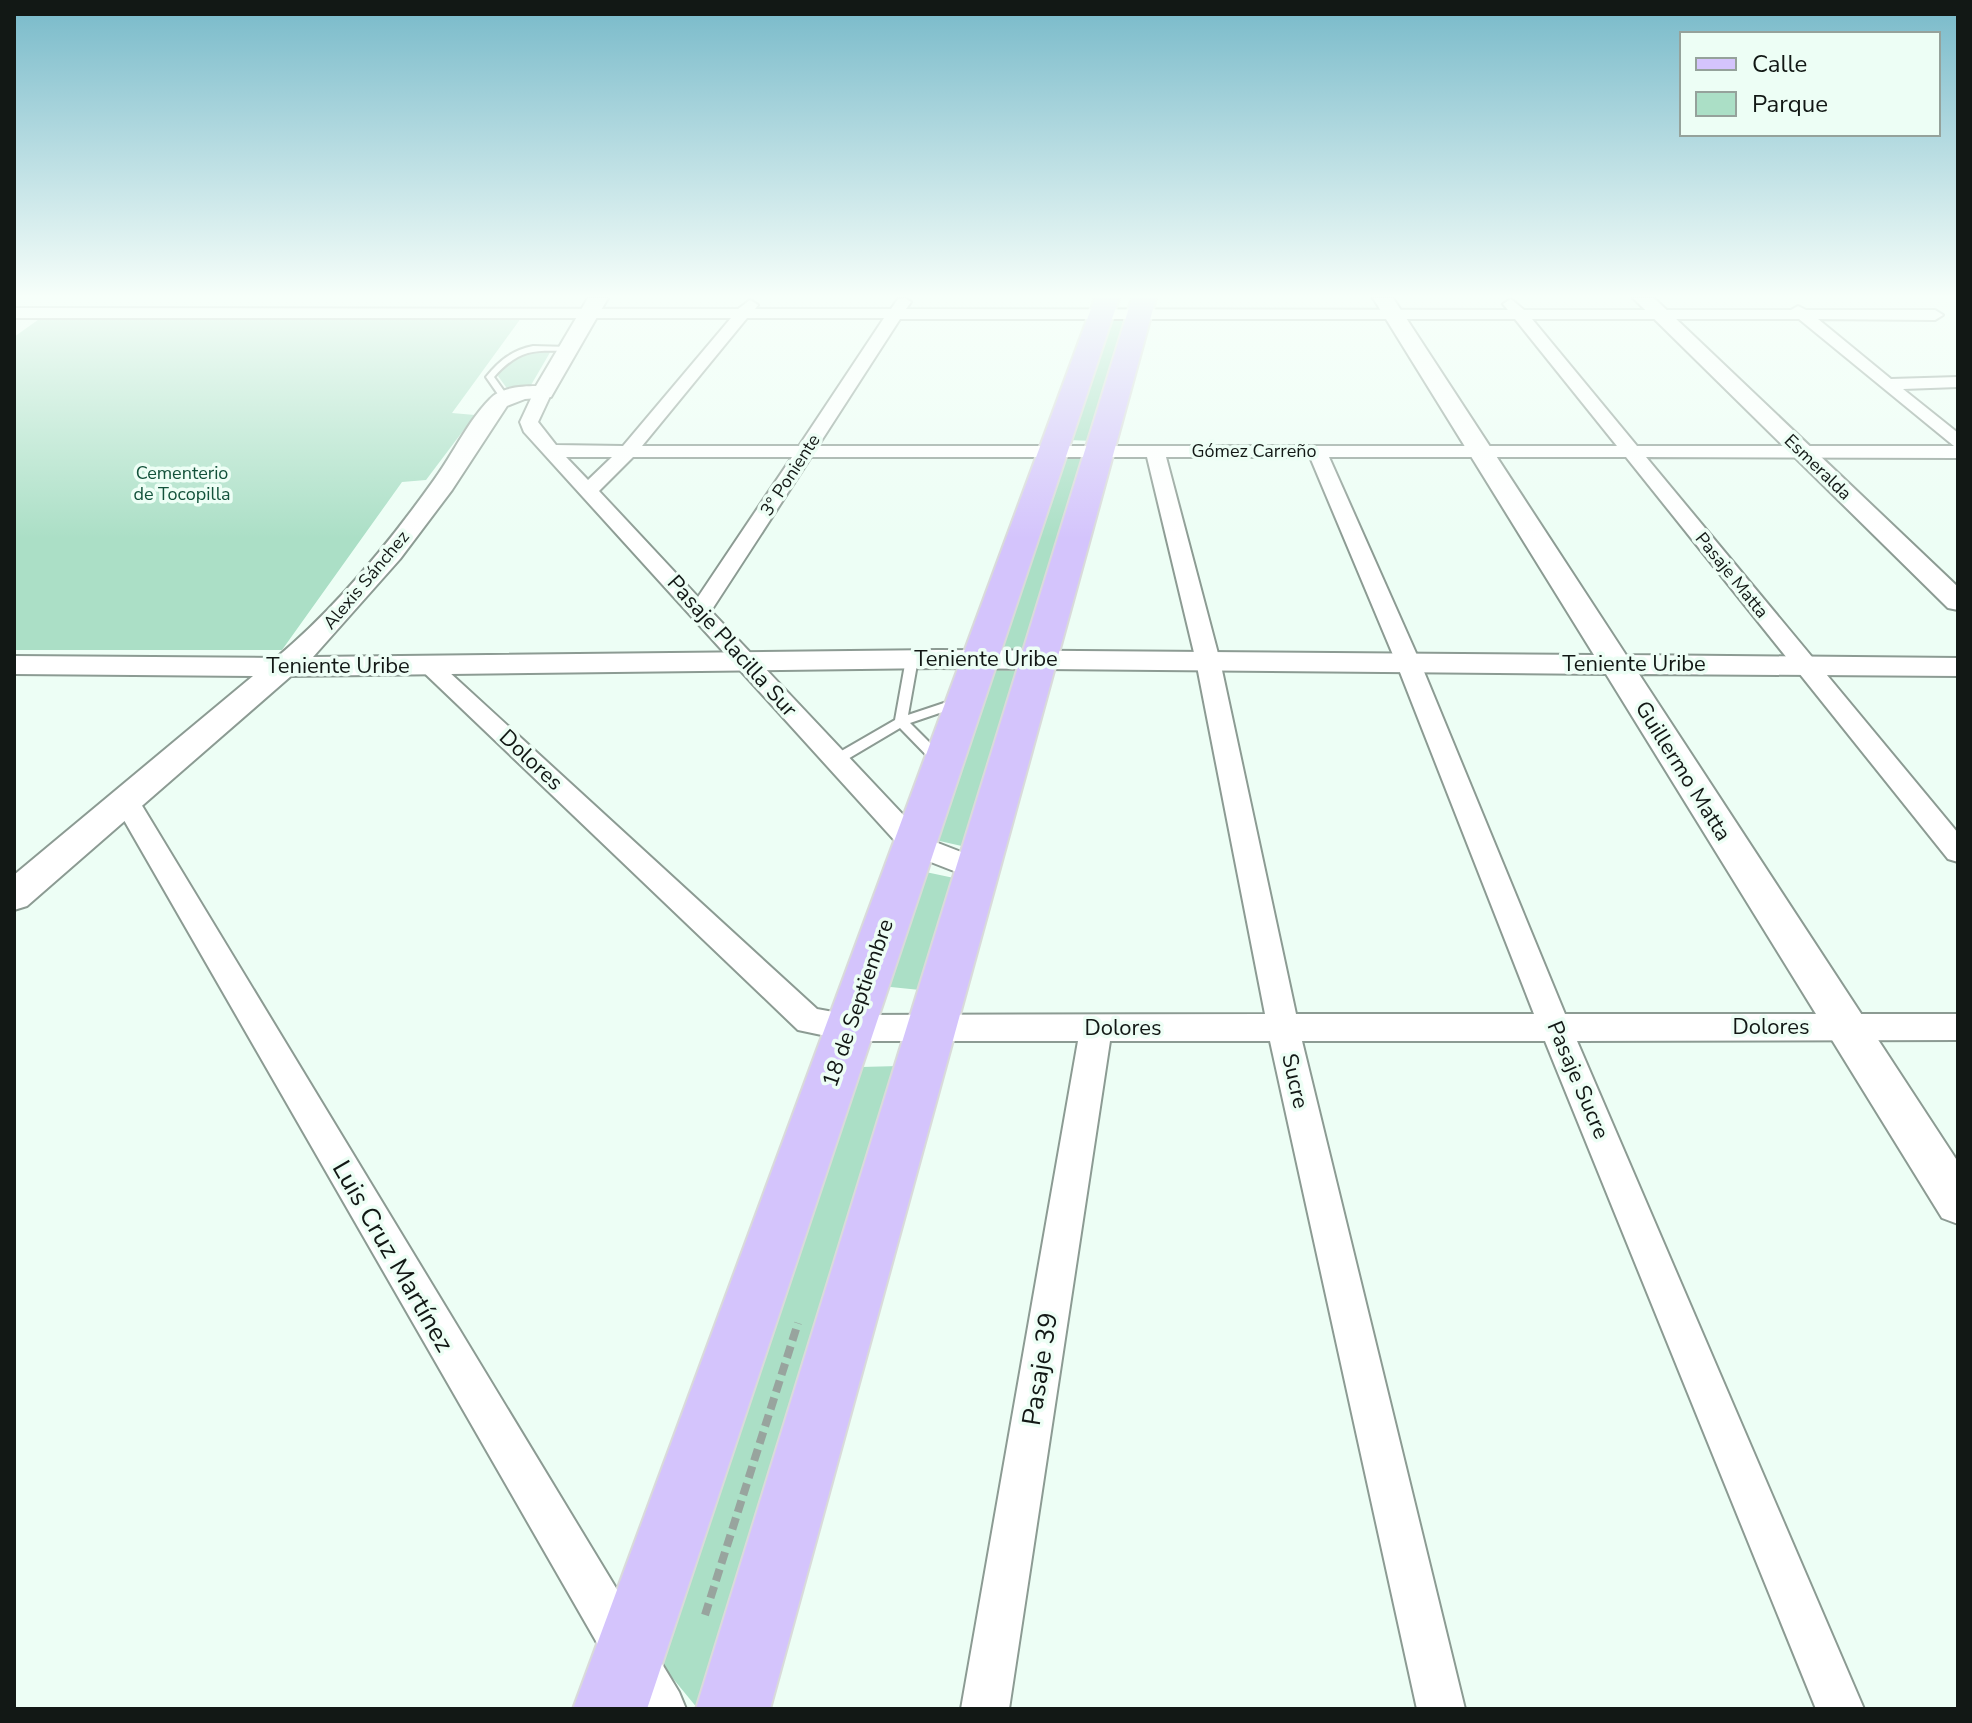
<svg xmlns="http://www.w3.org/2000/svg" width="1972" height="1723" font-family="'Nunito Sans',sans-serif">
	<style>
		.green { fill: #abdfc6 }
		.lines { fill: none; stroke-linecap: round; stroke-linejoin: round }
		.service-casing { stroke: #8c9b93; stroke-width: 4 }
		.minor-casing { stroke: #8c9b93; stroke-width: 4 }
		.tertiary-casing { stroke: #8c9b93; stroke-width: 4 }
		.primary-casing { stroke: #d9dada; stroke-width: 4 }
		.path { stroke: #98a49e; stroke-width: 8; stroke-dasharray: 12 6; stroke-linecap: butt }
		.service { fill: #fff; fill-rule: evenodd }
		.minor { fill: #fff; fill-rule: evenodd }
		.tertiary { fill: #fff; fill-rule: evenodd }
		.primary { fill: #d4c4fc; fill-rule: evenodd }
		.labels { text-anchor: middle; dominant-baseline: central; stroke-width: 7; stroke-linejoin: round; paint-order: stroke }
		.far-street-label { font-size: 18px; fill: #121815; stroke: #edfef5 }
		.far-park-label { font-size: 18px; fill: #13523b; stroke: #edfef5 }
		.street-label { font-size: 22px; fill: #121815; stroke: #edfef5 }
		.near-street-label { font-size: 26px; fill: #121815; stroke: #edfef5 }
	</style>
	<rect width="100%" height="100%" fill="#edfef5"/>
	<path class="green" d="M524 314 452 413 475 415 426 480 402 482 282 650H14V337L42 317Z
		M1106 319H1130L1093 441 1068 440Z
		M552 349 527 392 511 394 498 376C516 350 522 352 552 349Z
		M1060 457 1083 458 1024 653H997Z
		M992 670 1020 671 966 847 931 839Z
		M921 871 954 878 920 990 881 986Z
		M899 1066 698 1709 652 1653 861 1067Z"/>
	<g class="lines">
		<g class="service-casing">
			<path id="service" d="M533 346 569 347 573 349 569 351C533 350 519 349 494 377L509 398 502 400 486 377C499 361 512 350 533 346Z
				M912 655 918 659 908 715 962 697 968 701 966 704 910 723 945 758 946 761 945 764H935L900 728 841 763H831L830 760 831 757 895 720 906 659Z"/>
		</g>
		<g class="minor-casing">
			<path id="minor" d="M905 298 911 302 906 309 1508 310 1503 304 1511 299 1524 310H1791L1798 306 1806 310H1935L1943 315 1935 320 1818 319 1891 379 1958 377V387L1903 389 1958 433V458L1646 457 1958 833V862L1948 859 1626 457H1329L1420 662 1565 1014H1958V1040L1577 1041 1864 1709H1816L1545 1041H1302L1465 1709H1417L1270 1041H1110L1009 1709H961L1078 1041H850L798 1030 417 666 421 661H437L817 1009 850 1015 1265 1014 1196 661 1147 457H811L711 611 925 838 987 862 991 869 987 876 977 880 905 852 524 432 520 422 534 392 543 387 552 392 538 422 556 445 623 446 731 318H14V308L738 309 750 300 758 305 755 309H891L898 299ZM747 318H884L799 446H642ZM900 319H1515L1617 446H818ZM1532 319H1799L1954 446H1637ZM566 457H612L588 480ZM633 457H792L698 597 599 491ZM1166 457H1310L1396 662 1534 1014H1296L1220 661Z
				M126 792 135 794 679 1692 686 1709H635L113 801 117 794Z"/>
		</g>
		<g class="tertiary-casing">
			<path id="tertiary" d="M588 298H608L551 397 525 399 507 406 452 490 400 559 313 657 938 650 1594 655 1373 298H1393L1626 655 1958 658V676L1639 674 1958 1162V1224L1942 1218 1606 674 938 668 291 676 27 906 14 910V875L253 676 14 674V656L276 658C336 608 389 543 434 480 453 454 468 421 490 399 499 388 522 386 536 386Z
				M1633 298H1654L1958 587V610L1948 608Z"/>
		</g>
		<g class="primary-casing">
			<path id="primary" d="M1095 298H1119L647 1709H573Z
				M1132 298H1156L770 1709H696Z"/>
		</g>
		<path class="path" d="M705 1615 798 1323"/>
		<use href="#service" class="service"/>
		<use href="#minor" class="minor"/>
		<use href="#tertiary" class="tertiary"/>
		<use href="#primary" class="primary"/>
	</g>
	<linearGradient id="sky" x2="0" y2="1"><stop stop-color="#77b9c9"/><stop offset="0.55" stop-color="#f7fffa"/><stop offset="1" stop-color="#f7fffa" stop-opacity="0"/></linearGradient>
	<rect width="1972" height="539" fill="url(#sky)"/>
	<g class="labels">
		<g class="far-street-label">
			<text x="1254" y="451">Gómez Carreño</text>
			<text transform="translate(1818 467) rotate(44)">Esmeralda</text>
			<text transform="translate(790 475) rotate(-57)">3° Poniente</text>
			<text transform="translate(1732 575) rotate(51)">Pasaje Matta</text>
			<text transform="translate(366 580) rotate(-50)">Alexis Sánchez</text>
		</g>
		<g class="far-park-label">
			<text x="182" y="473">Cementerio<tspan x="182" dy="21">de Tocopilla</tspan></text>
		</g>
		<g class="street-label">
			<text transform="translate(732 646) rotate(48)">Pasaje Placilla Sur</text>
			<text x="986" y="659">Teniente Uribe</text>
			<text x="1634" y="664">Teniente Uribe</text>
			<text x="338" y="666">Teniente Uribe</text>
			<text transform="translate(531 760) rotate(43)">Dolores</text>
			<text transform="translate(1683 771) rotate(58)">Guillermo Matta</text>
			<text transform="translate(858 1003) rotate(-71)">18 de Septiembre</text>
			<text x="1771" y="1027">Dolores</text>
			<text x="1123" y="1028">Dolores</text>
			<text transform="translate(1578 1080) rotate(67)">Pasaje Sucre</text>
			<text transform="translate(1295 1081) rotate(77)">Sucre</text>
		</g>
		<g class="near-street-label">
			<text transform="translate(393 1256) rotate(60)">Luis Cruz Martínez</text>
			<text transform="translate(1040 1369) rotate(-81)">Pasaje 39</text>
		</g>
	</g>
	<rect width="1972" height="1723" fill="none" stroke="#121815" stroke-width="32"/>
	<rect x="1680" y="32" width="260" height="104" fill="#edfef5" stroke="#95a29b" stroke-width="2"/>
	<rect x="1696" y="58" width="40" height="12" fill="#d4c4fc" stroke="#95a29b" stroke-width="2"/>
	<text x="1752" y="72" font-size="24" fill="#121815">Calle</text>
	<rect x="1696" y="92" width="40" height="24" fill="#abdfc6" stroke="#95a29b" stroke-width="2"/>
	<text x="1752" y="112" font-size="24" fill="#121815">Parque</text>
</svg>
